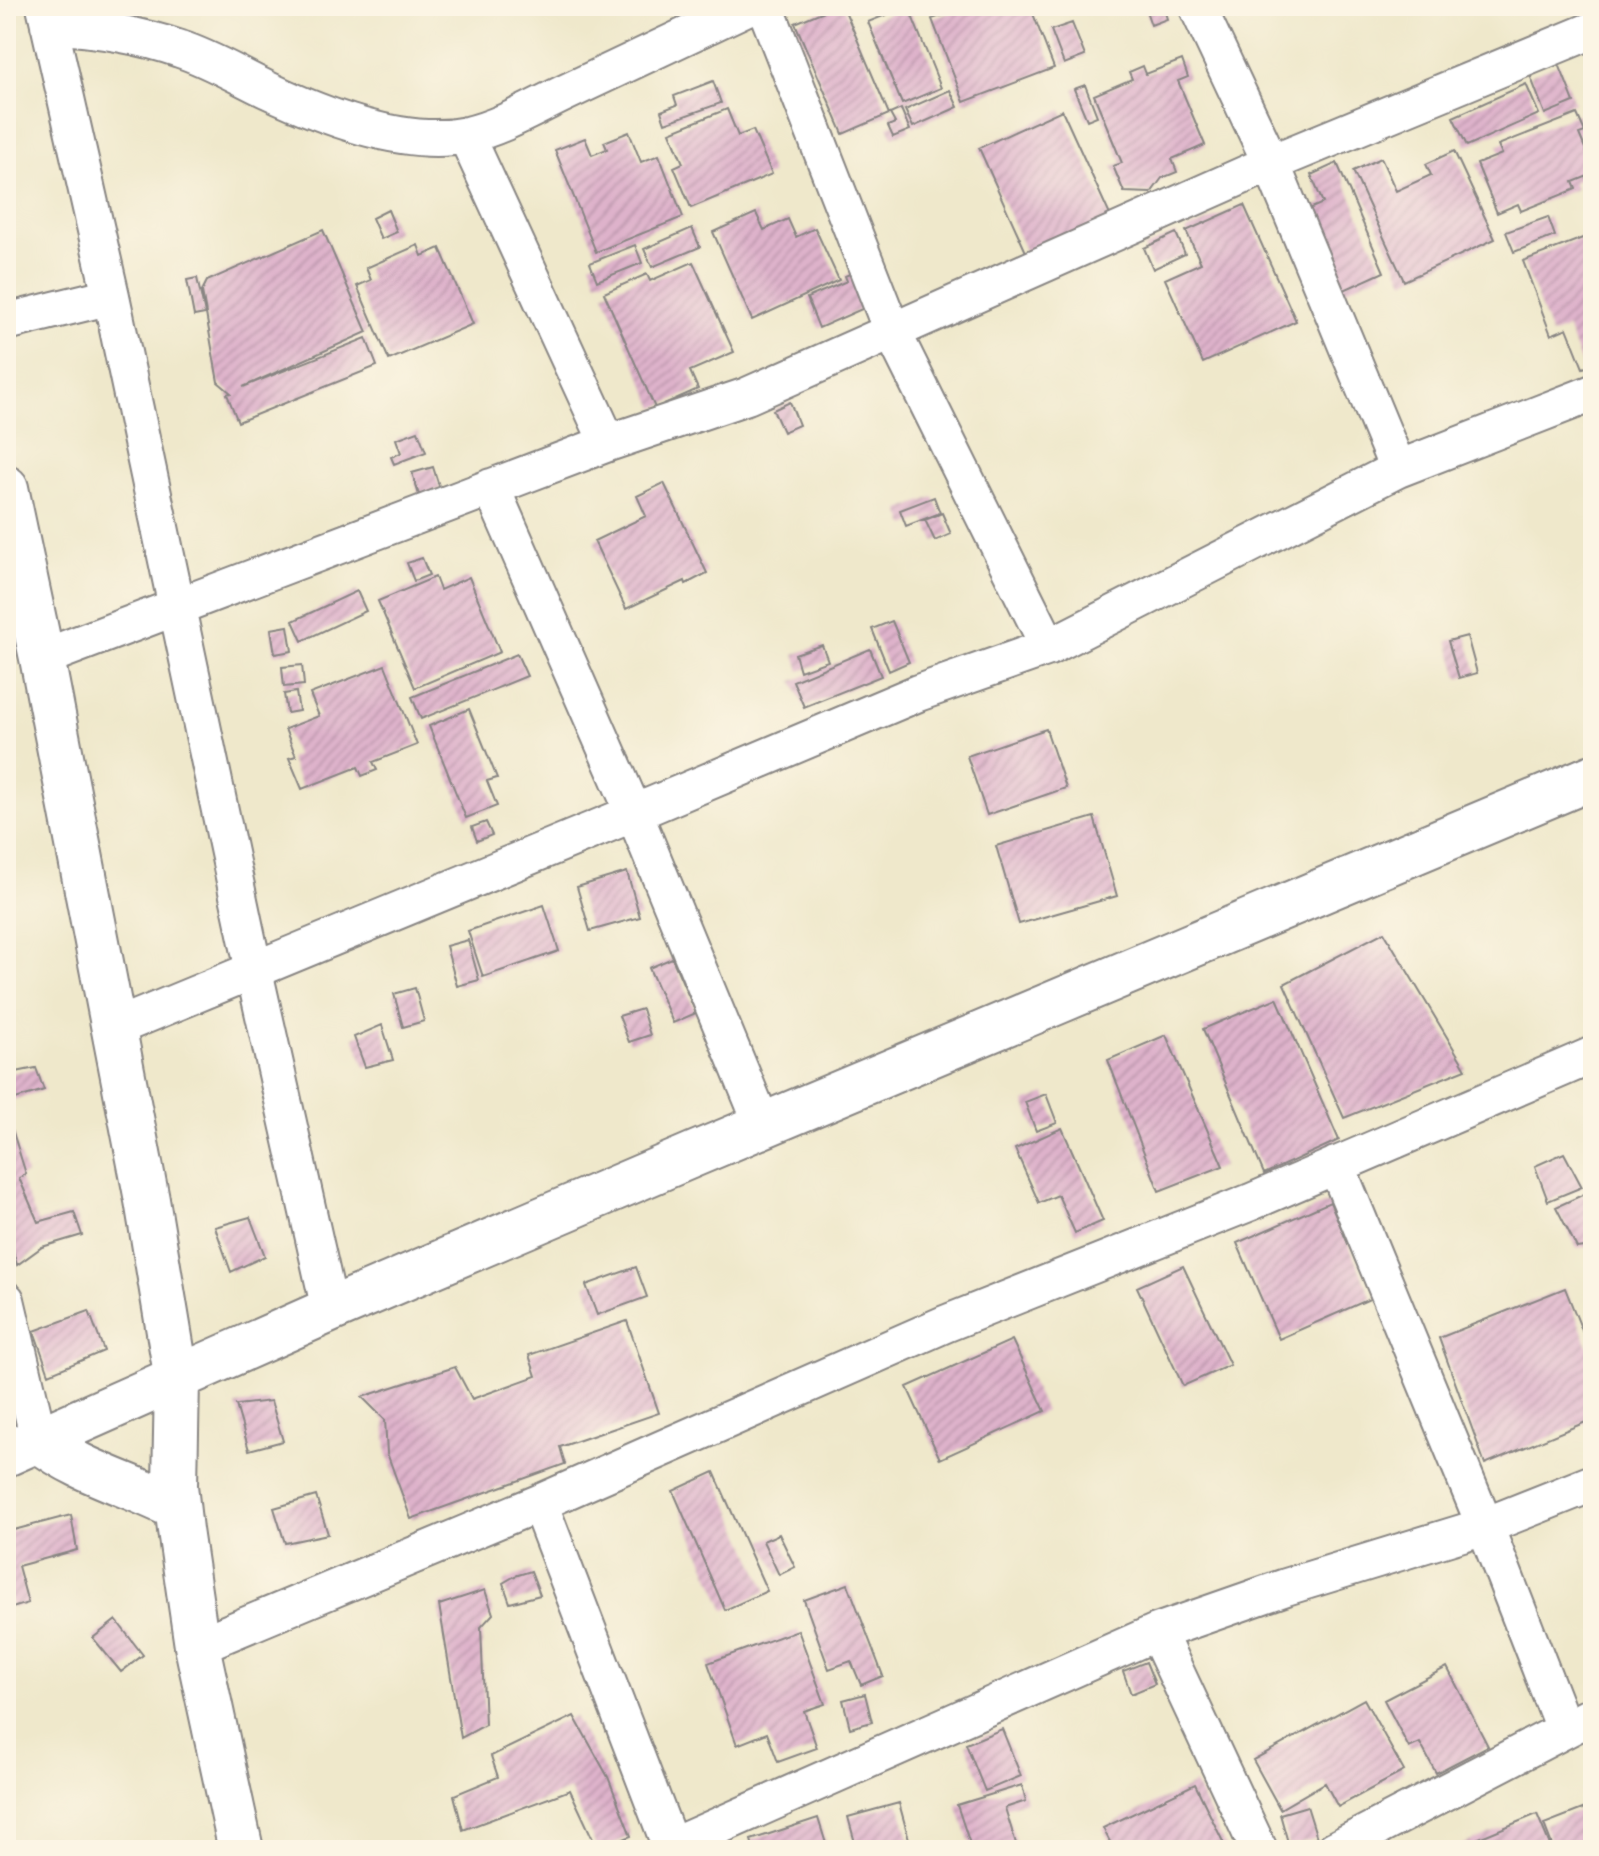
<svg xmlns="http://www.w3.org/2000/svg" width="1599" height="1856" font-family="'IM FELL DW Pica',serif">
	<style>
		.building { fill: url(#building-hatch) }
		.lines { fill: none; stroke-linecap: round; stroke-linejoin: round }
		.street-casing { stroke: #888583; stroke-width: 40 }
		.secondary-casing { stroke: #888583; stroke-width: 48 }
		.street { stroke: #fff; stroke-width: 36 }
		.secondary { stroke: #fff; stroke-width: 44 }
	</style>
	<defs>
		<pattern id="building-hatch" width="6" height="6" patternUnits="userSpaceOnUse" patternTransform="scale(2)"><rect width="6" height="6" fill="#deb2cb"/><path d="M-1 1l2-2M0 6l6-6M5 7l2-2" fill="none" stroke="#be99af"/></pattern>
	</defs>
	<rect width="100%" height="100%" fill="#fcf5e5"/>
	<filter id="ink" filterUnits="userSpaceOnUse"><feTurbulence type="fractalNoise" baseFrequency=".0125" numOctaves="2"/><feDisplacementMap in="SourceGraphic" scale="16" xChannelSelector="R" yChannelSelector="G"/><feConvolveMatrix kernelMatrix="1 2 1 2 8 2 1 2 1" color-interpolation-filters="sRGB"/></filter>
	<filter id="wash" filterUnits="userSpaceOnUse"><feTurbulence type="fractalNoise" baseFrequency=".006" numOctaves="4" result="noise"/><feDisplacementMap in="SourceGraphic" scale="32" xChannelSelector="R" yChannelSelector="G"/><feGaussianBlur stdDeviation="1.8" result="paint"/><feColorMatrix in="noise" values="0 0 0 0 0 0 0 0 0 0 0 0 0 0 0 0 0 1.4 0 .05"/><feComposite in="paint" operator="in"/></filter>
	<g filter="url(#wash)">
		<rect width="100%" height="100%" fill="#efe8cb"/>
		<g id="blocks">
			<path class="building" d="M836 6H843L889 114 843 134 795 23Z
				M908 6 941 88 902 104 868 22Z
				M968 6H1030L1054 68 964 102 932 19Z
				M1152 6H1163L1167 19 1151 25 1145 8Z
				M1072 23 1085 56 1064 64 1051 30Z
				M1182 60 1188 77 1178 81 1205 145 1172 159 1177 172 1162 178 1151 193 1124 192 1113 166 1122 163 1094 95 1132 79 1129 72 1143 66 1146 74Z
				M1559 64 1574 102 1545 114 1530 75Z
				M713 81 721 103 665 123 661 111 677 105 674 96Z
				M1526 84 1539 114 1467 146 1453 117Z
				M1085 85 1097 116 1087 120 1074 89Z
				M950 90 958 107 913 127 905 110Z
				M727 109 738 136 753 130 772 174 691 208 674 167 683 163 670 132Z
				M901 109 910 130 893 137 888 126 895 123 890 114Z
				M1062 110 1114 224 1030 261 979 148Z
				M1577 114 1585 132 1579 134 1593 167V174L1573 182 1576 189 1521 211 1518 204 1497 213 1477 164 1502 154 1498 145Z
				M629 132 641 162 659 155 683 217 596 252 555 150 585 138 592 155 607 149 604 142Z
				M1454 151 1495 239 1404 281 1353 171 1381 158 1396 191 1431 175 1426 164Z
				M1337 163 1384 272 1342 291 1307 210 1323 203 1311 175Z
				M1244 205 1296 321 1203 363 1165 279 1201 263 1186 231Z
				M388 210 397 232 381 239 372 218Z
				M756 213 764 230 788 219 796 237 815 228 839 280 752 320 713 232Z
				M1548 217 1555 236 1514 252 1506 232Z
				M692 228 700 247 652 267 644 249Z
				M323 230 367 332 243 387 366 338 377 366 238 422 227 394 231 393 218 382 202 291 207 281Z
				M1176 233 1185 254 1153 269 1144 248Z
				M1593 234V365L1583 368 1567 328 1551 335 1523 261Z
				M418 245 422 256 440 248 473 324 389 360 357 286 371 280 366 268Z
				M635 245 642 263 597 281 590 263Z
				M693 262 734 352 690 371 698 389 655 408 604 293 647 274 650 281Z
				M856 271 871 305 819 328 807 298 847 281 845 276Z
				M197 278 205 314 194 316 187 280Z
				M790 402 799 425 783 432 773 410Z
				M418 431 426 452 394 464 391 457 401 453 396 439Z
				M433 467 440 489 419 495 412 473Z
				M664 483 707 573 686 584 685 581 626 609 594 541 646 516 637 496Z
				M934 497 940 513 906 526 900 510Z
				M942 513 951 534 935 541 925 520Z
				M422 558 429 575 414 581 407 563Z
				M435 577 440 590 469 577 500 652 415 688 378 601Z
				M357 591 366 611 302 641 293 621Z
				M892 621 909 662 889 671 872 629Z
				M288 626 292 651 275 654 271 629Z
				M1467 636 1477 673 1459 678 1448 641Z
				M822 645 828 661 800 671 795 654Z
				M870 649 881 676 804 707 793 681Z
				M517 654 527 676 421 719 412 697Z
				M302 665 304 685 284 687 282 667Z
				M385 665 417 745 373 762 377 770 362 776 358 767 302 789 289 758 296 756 285 729 319 716 310 694Z
				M296 692 299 711 287 713 284 694Z
				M469 709 497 778 487 781 497 806 466 818 429 726Z
				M1046 729 1066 788 987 815 967 756Z
				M1094 817 1117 896 1019 924 996 846Z
				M486 822 492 835 477 841 472 827Z
				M627 872 640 917 590 931 577 887Z
				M544 905 559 951 483 977 468 931Z
				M1384 932 1466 1069 1344 1118 1284 984Z
				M468 940 479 980 457 986 446 946Z
				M672 958 696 1013 673 1023 649 968Z
				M415 988 424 1021 403 1027 394 994Z
				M1277 998 1339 1140 1264 1174 1203 1029Z
				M642 1009 650 1035 629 1042 619 1016Z
				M382 1025 393 1060 365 1067 354 1037Z
				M1166 1035 1223 1166 1159 1191 1108 1060Z
				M36 1068 44 1090 6 1102V1074Z
				M1046 1094 1057 1123 1036 1131 1025 1102Z
				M6 1110 26 1174 19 1178 38 1222 74 1212 82 1235 42 1247 17 1265 6 1227Z
				M1062 1128 1103 1221 1075 1233 1058 1195 1039 1203 1015 1149Z
				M1564 1153 1582 1187 1548 1201 1535 1166Z
				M1593 1190V1246L1577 1248 1556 1207Z
				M1330 1202 1372 1298 1279 1339 1237 1243Z
				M250 1217 265 1256 231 1272 215 1227Z
				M1183 1266 1230 1365 1183 1386 1137 1287Z
				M636 1267 647 1297 597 1315 586 1285Z
				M1565 1288 1593 1358V1419L1485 1464 1439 1338Z
				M89 1311 104 1351 49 1374 34 1331Z
				M627 1321 659 1413 560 1447 565 1464 411 1519 387 1453 385 1420 362 1397 455 1367 472 1399 536 1376 529 1355Z
				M1012 1340 1045 1411 940 1459 907 1387Z
				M271 1401 283 1441 249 1450 236 1405Z
				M714 1472 767 1591 725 1610 673 1491Z
				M316 1496 328 1534 285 1543 274 1508Z
				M71 1515 77 1550 18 1566 28 1603 12 1608 6 1583V1532Z
				M779 1534 795 1567 779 1575 763 1541Z
				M531 1571 540 1595 510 1603 503 1583 515 1576Z
				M848 1584 883 1676 861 1685 851 1661 829 1669 804 1600Z
				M485 1590 493 1614 481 1627 485 1725 461 1738 439 1605Z
				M116 1620 143 1655 121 1672 93 1638Z
				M798 1630 825 1704 804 1711 817 1748 778 1762 767 1733 737 1745 708 1663Z
				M1146 1662 1155 1684 1131 1694 1123 1671Z
				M1447 1667 1488 1746 1436 1773 1420 1743 1409 1748 1384 1700Z
				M865 1694 872 1722 850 1728 843 1700Z
				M1364 1699 1404 1771 1338 1807 1325 1783 1280 1809 1253 1760Z
				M574 1716 608 1777 631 1836 598 1850 570 1790 463 1830 454 1795 498 1777 491 1756Z
				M1002 1729 1021 1776 985 1791 966 1744Z
				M1195 1784 1227 1850H1120L1118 1845 1113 1848 1103 1828Z
				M1022 1785 1026 1801 1005 1808 1018 1850H972L957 1805Z
				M899 1803 912 1850H857L848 1817Z
				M1593 1805V1850H1554L1544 1824Z
				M1307 1806 1317 1838 1289 1846 1280 1814Z
				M1537 1814 1552 1850H1450Z
				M818 1818 828 1850H754L751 1840Z"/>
		</g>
	</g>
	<g filter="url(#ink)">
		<use href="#blocks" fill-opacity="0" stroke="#888583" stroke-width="2"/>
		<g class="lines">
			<g class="street-casing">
				<path id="street" d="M45 6 111 296 254 971 330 1310
					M765 6 892 331 1049 647
					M1197 6 1271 163 1398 469
					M49 25C94 28 137 34 180 49 211 59 238 76 268 90 323 116 405 148 467 135 502 127 535 107 567 92 628 63 688 35 749 6
					M466 135 608 443
					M6 322 111 296
					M491 487 634 813 763 1126
					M42 658 608 443 747 396 1271 163 1593 30
					M114 1028 634 813 918 693 1049 647 1398 469 1593 393
					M1336 1165 1485 1526 1564 1729
					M6 1300 39 1440
					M539 1503 672 1850
					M1157 1632 1259 1850
					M197 1646 539 1503 945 1324 1251 1202 1593 1055
					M671 1847 1157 1632 1286 1587 1485 1526 1593 1483
					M1334 1850 1593 1715"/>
			</g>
			<g class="secondary-casing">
				<path id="secondary" d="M6 488 42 658 147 1200 177 1380 175 1486 180 1530 197 1646 241 1850
					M39 1440C79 1472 131 1484 177 1508
					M6 1454 330 1310 695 1154 1593 777"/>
			</g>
			<use href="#street" class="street"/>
			<use href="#secondary" class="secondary"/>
		</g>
	</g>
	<rect width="1599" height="1856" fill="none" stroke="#fcf5e5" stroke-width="32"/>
</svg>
